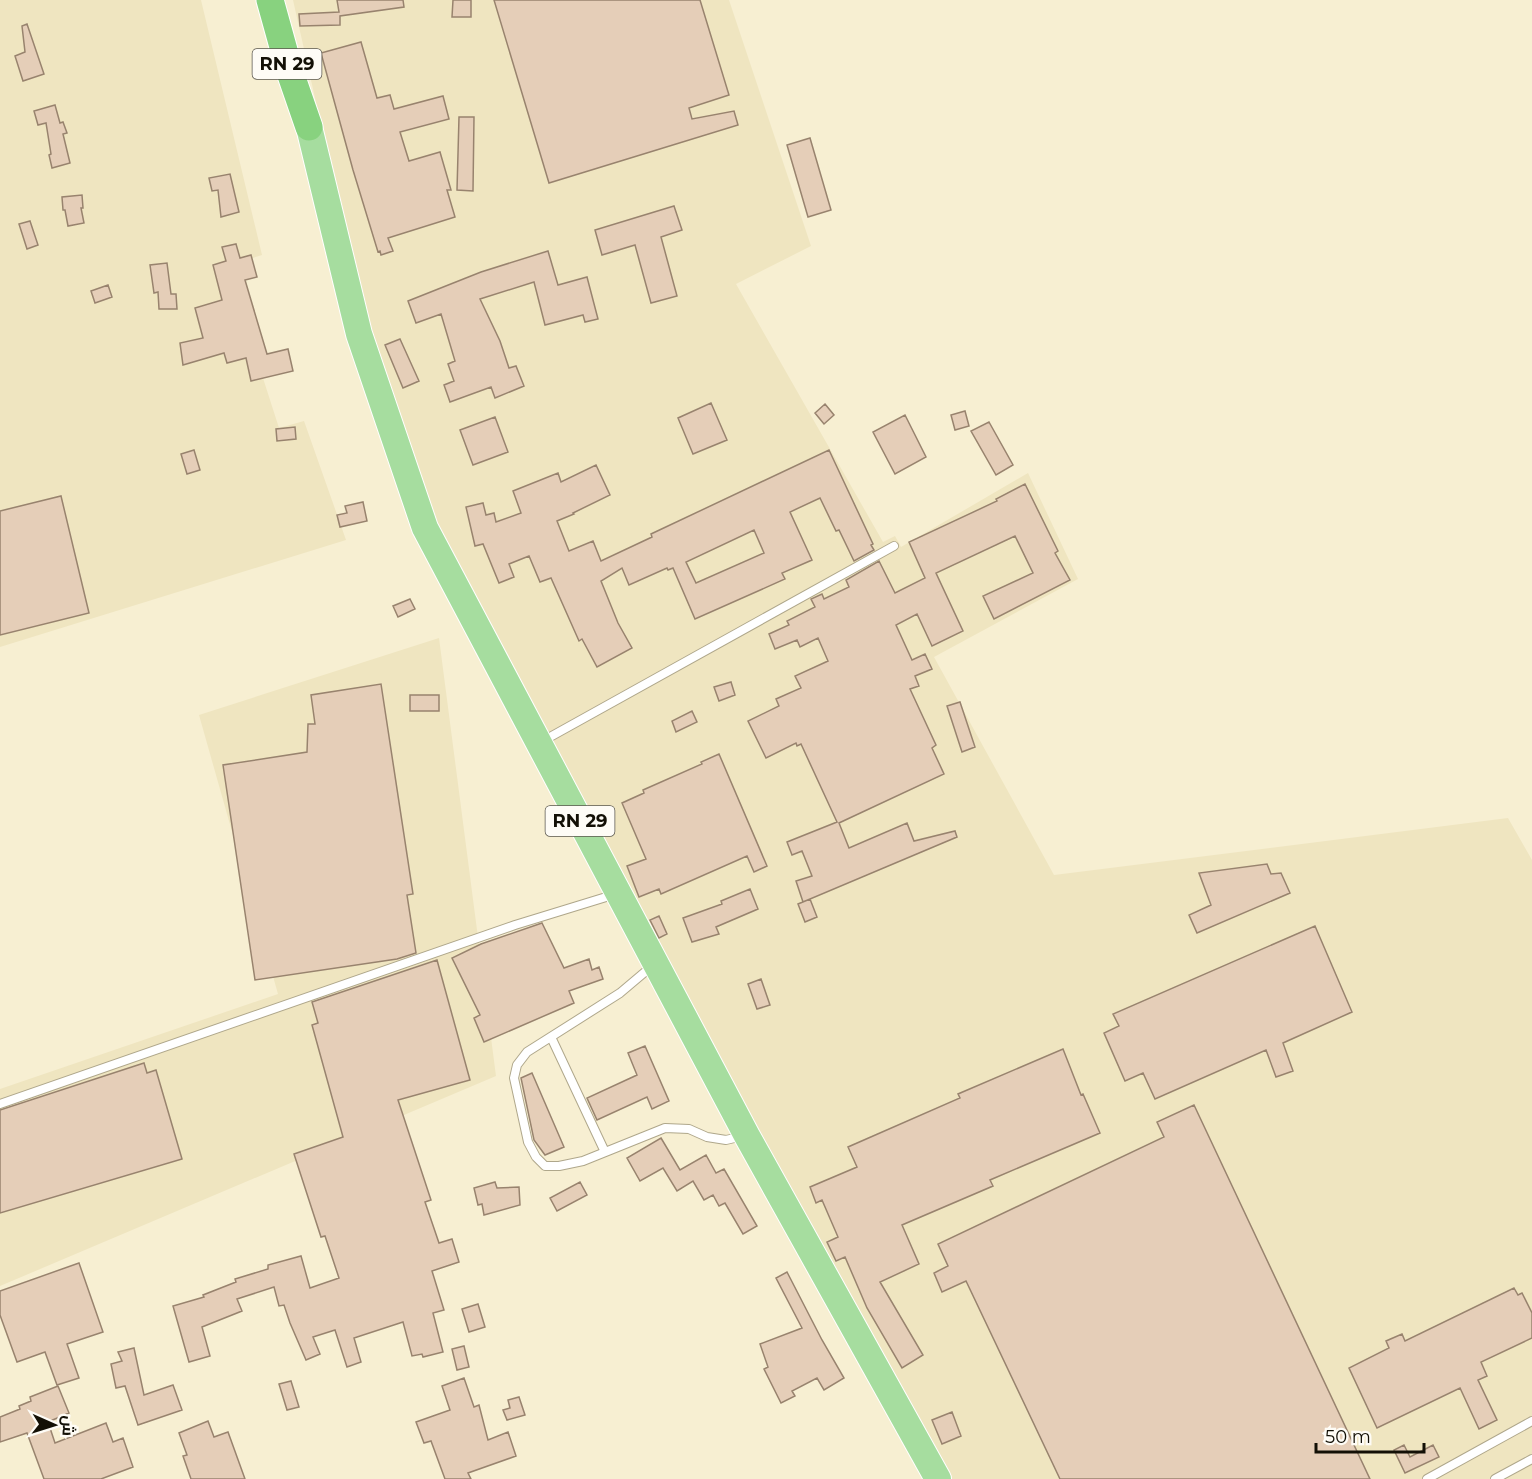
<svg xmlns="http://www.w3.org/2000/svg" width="1532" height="1479" font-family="Montserrat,Cairo,sans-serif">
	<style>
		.built { fill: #efe5c0 }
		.building { fill: #e5ceb8; stroke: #98836e; stroke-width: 1.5; fill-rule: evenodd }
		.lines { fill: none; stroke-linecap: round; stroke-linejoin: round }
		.service-casing { stroke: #afa78b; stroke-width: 10 }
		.primary-casing { stroke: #fff; stroke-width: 28 }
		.trunk-casing { stroke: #fff; stroke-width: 29 }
		.service { stroke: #fff; stroke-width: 8 }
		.primary { stroke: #a6dd9f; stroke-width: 26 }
		.trunk { stroke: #88d27f; stroke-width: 27 }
		.labels { text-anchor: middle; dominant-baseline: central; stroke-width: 6; stroke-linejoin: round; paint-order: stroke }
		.shield { fill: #fefcf6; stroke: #5a574e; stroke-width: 1.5 }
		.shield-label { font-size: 18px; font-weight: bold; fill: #131006 }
	</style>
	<rect width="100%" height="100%" fill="#f7efd2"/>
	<path class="built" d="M0 0H201L262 255 227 266 279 428 304 421 346 540 0 647Z
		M293 0H729L811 246 736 284 883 542 895 536 901 547 1028 473 1078 579 934 657 1054 875 1508 818 1532 860V1479H938L425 528 381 392Z
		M439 638 496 1076 0 1286V1089L278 994 199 715Z"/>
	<path class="building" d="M337 0H403L404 7 340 16V25L300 26 299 14 339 12Z
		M453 0H471V17H452Z
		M494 0H700L729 95 689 108 692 119 734 111 738 125 549 183Z
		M27 24 44 74 23 81 15 56 25 52 22 26Z
		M361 42 377 98 390 95 394 109 443 96 449 119 400 132 409 161 440 152 451 190H447L455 217 388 238 393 251 381 255 380 251 378 252 353 170 321 53Z
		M55 105 60 123 63 122 67 133 63 134 70 163 52 168 49 155 51 154 46 123 38 125 34 111Z
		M459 117H474L473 191 457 190Z
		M810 138 831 210 808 217 787 145Z
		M230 174 239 212 221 217 218 190 212 191 209 178Z
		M82 195 83 208H81L84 223 68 226 65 210H63L62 197Z
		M674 206 682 230 661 237 677 296 651 303 635 245 602 255 595 230Z
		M30 221 38 245 27 249 19 224Z
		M236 244 240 258 251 255 257 277 245 280 267 354 288 349 293 371 251 381 246 358 227 363 224 353 183 365 180 343 203 338 195 308 222 300 213 265 226 261 222 247Z
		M548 251 558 285 587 277 598 319 585 322 583 315 545 325 534 282 480 299 500 341 509 368 516 366 524 386 495 398 491 387 450 402 444 385 454 381 448 364 455 361 441 314 416 323 408 301 481 272Z
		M167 263 171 294H176L177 309H159L158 292 154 293 150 265Z
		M108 285 112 297 95 303 91 291Z
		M400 339 419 381 403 388 385 345Z
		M711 403 727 440 693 454 678 418Z
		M825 404 834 415 824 424 815 413Z
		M965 411 969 426 955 430 951 415Z
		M905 415 926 457 895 474 873 432Z
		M495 417 508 452 473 465 460 430Z
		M989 422 1013 465 996 475 971 431Z
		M295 427 296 439 277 441 276 429Z
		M194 450 200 470 187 474 181 454Z
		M829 450 873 544 871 545 874 550 854 561 839 530 836 531 820 498 790 512 812 560 782 573 785 579 695 619 673 568 668 570 667 568 629 585 622 568 601 581 618 623 632 648 597 667 582 639 579 641 551 578 540 582 529 556 509 564 514 577 499 583 483 544 475 546 466 507 483 503 486 515 494 513 496 522 521 513 513 491 558 473 561 482 596 465 610 495 573 513 574 514 557 521 569 551 593 541 601 561 652 537 651 534ZM754 530 764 553 696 583 686 562Z
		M1025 484 1058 551 1055 553 1070 580 994 619 983 596 1033 573 1015 536 936 573 963 631 932 646 917 614 896 625 912 660 925 654 932 669 915 676 919 686 910 689 936 745 932 748 944 774 839 823 849 848 907 823 914 841 955 831 957 837 803 902 796 881 812 876 802 851 792 855 787 842 837 822 801 744 797 746 796 743 766 758 748 721 779 706 776 699 801 688 795 676 828 661 818 638 800 647 797 640 775 649 769 634 789 625 787 621 815 607 811 599 822 594 824 599 849 587 846 580 879 561 895 593 925 578 909 542 997 501 996 499Z
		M61 496 89 613 0 635V511Z
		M363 502 367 521 340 527 337 515 347 513 345 506Z
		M410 599 415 609 398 617 393 606Z
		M731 682 735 695 719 701 714 687Z
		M381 684 413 894 407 895 416 953 397 959 255 980 223 765 307 752 308 724H315L311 695Z
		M410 695H439V711H410Z
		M960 702 975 747 962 752 947 706Z
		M692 711 697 722 676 732 672 721Z
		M719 754 767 866 754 872 747 856 661 894 659 889 639 897 627 866 646 859 622 803 644 793 643 790 702 764 701 762Z
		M1267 864 1271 874 1281 873 1290 893 1197 933 1189 915 1211 905 1199 873Z
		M750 889 758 909 716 927 719 934 692 942 683 918 722 904 721 901Z
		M810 899 817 917 805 922 798 904Z
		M659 916 667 934 659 938 650 920Z
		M542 923 564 968 589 959 592 970 599 967 603 979 569 991 574 1003 484 1042 474 1018 480 1015 452 958 481 944Z
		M1315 926 1352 1012 1283 1043 1293 1071 1276 1077 1266 1050 1155 1099 1143 1073 1125 1081 1104 1033 1119 1026 1113 1014Z
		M437 960 470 1080 398 1100 431 1200 425 1202 439 1243 452 1239 459 1262 432 1271 444 1310 433 1313 443 1352 423 1357 422 1354 412 1356 403 1322 354 1338 361 1362 347 1367 335 1330 313 1337 320 1354 306 1360 290 1323 284 1305 279 1306 274 1287 237 1299 242 1311 202 1327 210 1356 189 1362 173 1306 204 1297 203 1295 236 1282 235 1279 268 1269V1265L301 1256 310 1288 339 1278 325 1236 321 1237 294 1154 343 1137 312 1025 318 1023 312 1002Z
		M761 979 770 1005 757 1009 748 984Z
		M645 1046 669 1101 652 1109 647 1097 597 1120 587 1098 637 1075 628 1053Z
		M1063 1049 1081 1095 1083 1094 1100 1133 990 1180 993 1186 902 1225 919 1264 880 1282 923 1355 902 1368 867 1308 845 1257 836 1261 827 1242 838 1237 822 1200 816 1203 810 1187 857 1167 848 1147 960 1098 958 1094Z
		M144 1063 147 1073 156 1070 182 1159 0 1213V1110Z
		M532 1073 564 1147 545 1155 534 1140 521 1078Z
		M1194 1105 1370 1479H1060L966 1281 942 1292 934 1273 948 1266 938 1244 1164 1137 1157 1122Z
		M661 1138 680 1170 706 1155 716 1173 724 1169 757 1226 743 1234 725 1203 719 1206 713 1195 704 1200 693 1181 677 1191 663 1168 640 1181 627 1158Z
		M495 1182 497 1188 519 1187 520 1205 484 1215 482 1204 478 1205 474 1188Z
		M580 1182 587 1195 557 1211 550 1198Z
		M79 1263 103 1332 67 1344 79 1378 57 1385 45 1352 17 1362 0 1315V1291Z
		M787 1272 822 1340 844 1378 824 1390 817 1378 792 1391 795 1396 781 1403 764 1369 768 1367 760 1344 802 1328 776 1278Z
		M1514 1288 1518 1295 1522 1293 1532 1313V1338L1481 1362 1487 1376 1478 1380 1497 1420 1479 1429 1460 1388 1377 1428 1349 1368 1389 1348 1386 1341 1402 1334 1405 1341Z
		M478 1304 485 1327 469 1332 462 1309Z
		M464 1346 469 1367 457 1370 452 1349Z
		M134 1348 144 1395 173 1385 182 1410 138 1425 125 1386 116 1388 111 1364 122 1361 118 1352Z
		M464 1378 474 1407 479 1405 488 1440 508 1432 516 1456 468 1473 471 1479H445L431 1441 424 1443 416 1422 450 1410 442 1386Z
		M291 1381 299 1407 287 1410 279 1384Z
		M58 1386 69 1413 48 1422 55 1443 106 1423 113 1442 123 1438 133 1467 101 1479H44L27 1433 0 1442V1417L20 1409 19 1406 31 1401 30 1397Z
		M519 1397 525 1415 507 1420 503 1410 510 1408 508 1400Z
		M952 1412 961 1436 942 1444 932 1420Z
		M208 1421 214 1437 228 1432 245 1479H191L183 1456 187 1455 179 1433Z
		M1404 1445 1410 1457 1433 1445 1439 1457 1405 1473 1394 1450Z"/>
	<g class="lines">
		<g class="service-casing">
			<path id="service" d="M541 742 894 546
				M652 966 620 993 527 1052 517 1065 514 1078 528 1142 536 1157 545 1166H559L583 1161 665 1128 689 1129 707 1137 726 1140 743 1136
				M551 1037 605 1152
				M0 1104 515 925 616 894
				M1427 1479 1532 1421
				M1495 1479 1532 1459"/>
		</g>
		<g class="primary-casing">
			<path id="primary" d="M309 127 359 334 425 528 747 1136 938 1479"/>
		</g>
		<g class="trunk-casing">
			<path id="trunk" d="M270 0 290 72 309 127"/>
		</g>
		<use href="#service" class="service"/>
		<use href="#primary" class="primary"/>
		<use href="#trunk" class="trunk"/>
	</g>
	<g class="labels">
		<g class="shield">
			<rect x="252.5" y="49" width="69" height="30" rx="4.5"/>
			<rect x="545.5" y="806" width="69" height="30" rx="4.5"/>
		</g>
		<g class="shield-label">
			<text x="287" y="64">RN 29</text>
			<text x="580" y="821">RN 29</text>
		</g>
	</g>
	<g transform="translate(54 1425) rotate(93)" stroke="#fefcf6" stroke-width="4.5" paint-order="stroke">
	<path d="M0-4.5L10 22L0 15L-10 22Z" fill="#131006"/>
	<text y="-9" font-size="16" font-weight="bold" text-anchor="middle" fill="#131006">ش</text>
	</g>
	<path d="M1316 1443v9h108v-9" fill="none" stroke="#131006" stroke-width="3"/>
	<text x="1325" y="1443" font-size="18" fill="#131006" stroke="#fefcf6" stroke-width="4.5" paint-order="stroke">50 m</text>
</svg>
